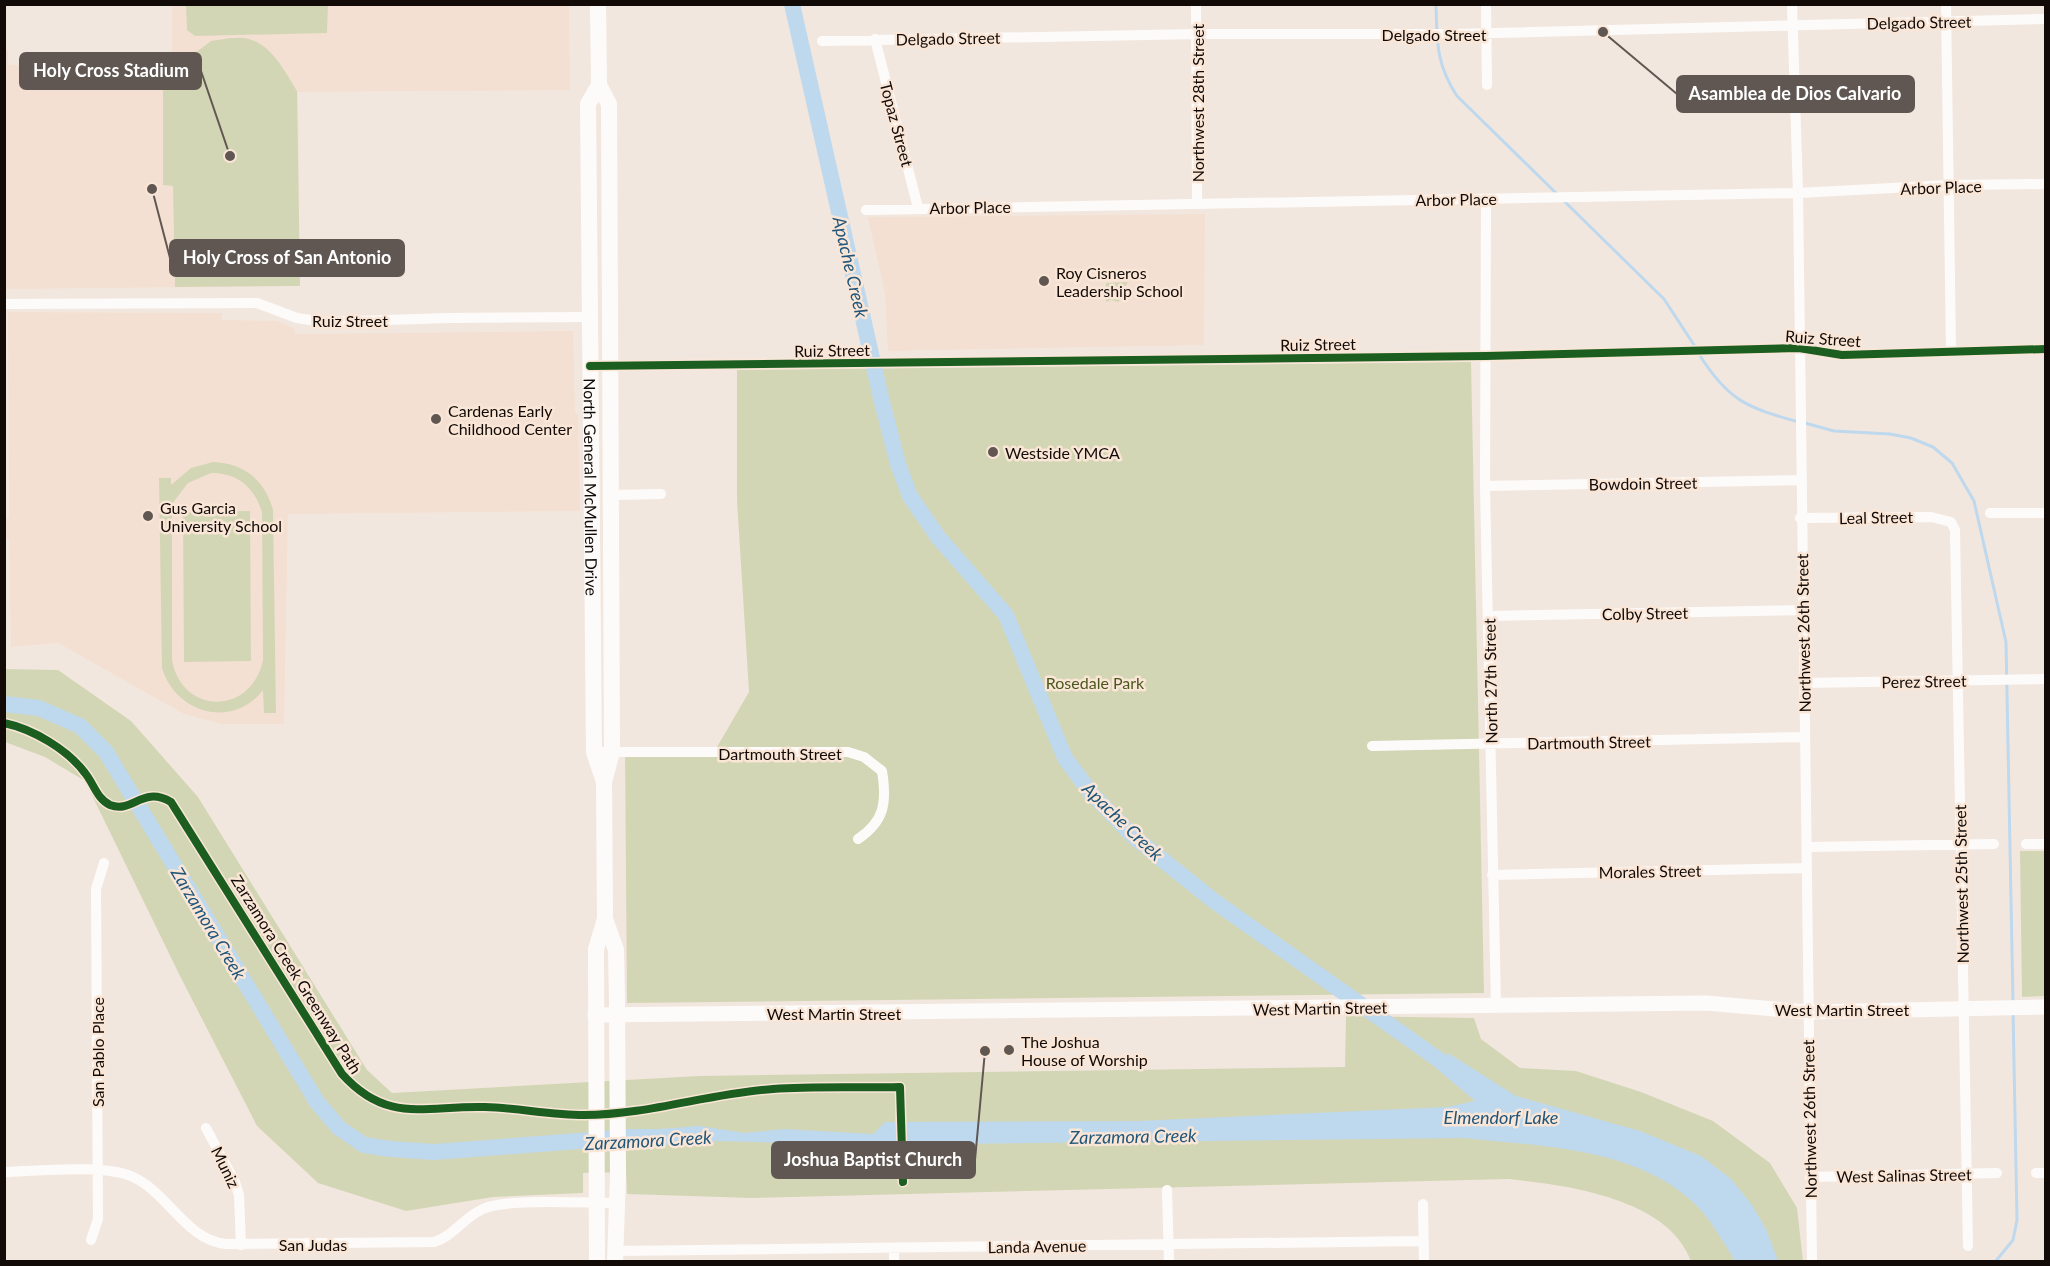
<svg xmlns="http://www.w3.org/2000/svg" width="2050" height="1266" font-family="Lato,sans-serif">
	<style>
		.built { fill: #f4e0d2 }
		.green { fill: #d3d6b4; fill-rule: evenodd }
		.water { fill: #bed8ee }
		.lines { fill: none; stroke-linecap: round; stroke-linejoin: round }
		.stream { stroke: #bed8ee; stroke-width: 3 }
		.river { stroke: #bed8ee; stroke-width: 16 }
		.street { stroke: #fdfbfa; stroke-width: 10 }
		.secondary { stroke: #fdfbfa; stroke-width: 15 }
		.primary { stroke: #fdfbfa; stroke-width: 16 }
		.cycleway-casing { stroke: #fae6d7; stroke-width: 11 }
		.cycleway { stroke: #1b5e20; stroke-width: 8 }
		.poi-dot { fill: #605752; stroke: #fae6d7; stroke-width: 2 }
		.labels { text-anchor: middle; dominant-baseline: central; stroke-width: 5; stroke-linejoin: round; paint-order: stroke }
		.street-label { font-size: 16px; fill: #110a06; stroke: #fae6d7 }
		.poi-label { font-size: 16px; fill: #110a06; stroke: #fae6d7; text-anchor: start }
		.park-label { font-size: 16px; fill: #4b581d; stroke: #fae6d7 }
		.water-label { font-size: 18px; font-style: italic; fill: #20567b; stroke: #fae6d7 }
		.leader { fill: none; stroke: #605752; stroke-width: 2 }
		.callout-dot { fill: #605752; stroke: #fae6d7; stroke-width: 2 }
		.callout { fill: #605752; stroke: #605752; stroke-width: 2 }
		.callout-label { font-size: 18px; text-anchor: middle; font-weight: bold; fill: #fff }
	</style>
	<rect width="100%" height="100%" fill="#f2e7df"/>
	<path class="built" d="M172 5H569L570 90 298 92 300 286 5 289V50H8V65L172 67Z
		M1205 214 1204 345 888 351 885 294 868 217Z
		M8 312 222 313V320L277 321 295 329V334L573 331 575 413 578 414 580 511 288 514 284 724H221L184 714 58 643 11 647 9 539H5L4 519 9 518Z"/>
	<path class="green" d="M186 5H328L327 33 195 36 187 30Z
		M230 38C235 38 244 37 249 39 272 45 286 73 297 91L300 286 175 287 173 186 163 185V67H172V60H186L211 41Z
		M1128 282 1121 292 1119 302 1111 300 1106 302V283Z
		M1471 362 1484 993 627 1003 625 747H717L749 692 737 501V370Z
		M213 462C244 463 265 480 273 510L276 713H264L263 690C233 730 175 713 162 668L159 478H171V485L191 468ZM211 473C238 473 254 487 262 512L263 660C252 715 182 716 172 660V504L188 483Z
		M250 511 251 661 184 662 183 512Z
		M5 669 58 670 131 721 198 797 367 1070 392 1093 699 1076 1345 1067 1346 1016 1474 1018 1481 1039 1520 1068 1576 1071 1641 1092 1713 1121 1770 1163 1797 1208 1803 1261H1691C1668 1198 1566 1185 1509 1179L751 1198 627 1194 626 1172 583 1173V1193L493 1197 406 1211 318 1183 257 1126 180 976 85 781 45 757 5 742Z
		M2020 851H2045V996L2022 997Z"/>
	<path class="water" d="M1448 1053 1516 1096 1640 1131 1701 1156 1731 1179 1752 1205 1766 1229 1778 1261H1735C1724 1243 1711 1220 1696 1205 1637 1147 1539 1146 1463 1138L866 1145 719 1141 656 1144 659 1129 699 1126 745 1133 784 1129 873 1134 885 1122 1137 1121 1447 1107 1475 1101 1436 1068Z"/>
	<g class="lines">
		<path class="stream" d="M1436 4C1437 42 1436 64 1457 96L1556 193
			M1563 200 1664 299 1696 348
			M1699 354C1728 401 1748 408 1799 422
			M1805 423 1834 431 1890 434 1911 438 1933 447 1952 463 1974 501 2006 642 2013 1002
			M1995 1262 2013 1240 2017 1220 2013 1011"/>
		<path class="river" d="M792 4 881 398 898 464 910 496 938 537 1006 615 1065 758 1091 793 1134 837 1214 901 1459 1074
			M4 704 39 708 80 726 106 752 317 1102 339 1128 364 1145 390 1149 434 1152 632 1137H675"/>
		<path class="street" d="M1196 4 1197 202
			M1486 4 1487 85
			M1792 4 1798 193 1812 1262
			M1946 4 1951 351
			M875 39 918 208
			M822 41 1197 34H1455L2046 19
			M1486 199 1485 486 1496 1006
			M866 210 1798 193 1949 185 2046 184
			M4 304 257 303 297 318 323 322 449 318 590 317
			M590 366 1486 356 1799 348 1842 355 2046 349
			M1485 486 1800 480
			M612 495 661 494
			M1990 513H2046
			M1800 518 1931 517 1951 522 1955 530 1968 1246
			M1489 616 1802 610
			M1803 683 2046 679
			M1372 746 1805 737
			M594 752H848L864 757 882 771C887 802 885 821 858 839
			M2026 844H2046
			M1808 847 1994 844
			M1492 875 1807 868
			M206 1128 235 1182 239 1195 241 1245
			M4 1172C37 1171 106 1164 133 1177 167 1192 186 1240 226 1244L434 1242C454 1236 464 1217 483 1209 507 1198 585 1203 616 1203
			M2036 1173H2046
			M1810 1177 1997 1173
			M1167 1190 1169 1262
			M1423 1204 1424 1262
			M91 1240 98 1219 96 889 104 863
			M894 1248V1262
			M615 1251 1423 1241"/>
		<path class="secondary" d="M595 1015 1706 1003 1807 1012 2046 1007"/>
		<g class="primary">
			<path id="s1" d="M599 85 588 104 594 752 604 782"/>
			<path d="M605 919 616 950 617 1000 618 1175 615 1262"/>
			<path d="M597 1262 596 949 605 919 604 782 612 752 609 104 599 85 598 4"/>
		</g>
		<g class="cycleway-casing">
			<path id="cycleway" d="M590 366 1486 356 1799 348 1842 355 2046 349
				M4 723C33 729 68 750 85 773 94 784 97 799 110 805 133 814 142 785 171 802L342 1074C388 1125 426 1105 485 1107 518 1108 551 1115 584 1115 648 1115 710 1093 773 1089 815 1086 858 1088 900 1087L903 1182"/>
		</g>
		<use href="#cycleway" class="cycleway"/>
	</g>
	<g class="poi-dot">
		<circle cx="1044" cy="281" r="6"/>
		<circle cx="436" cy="419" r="6"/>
		<circle cx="993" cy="452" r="6"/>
		<circle cx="148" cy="516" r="6"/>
		<circle cx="1009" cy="1050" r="6"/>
	</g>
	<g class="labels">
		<g class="street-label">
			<text transform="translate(1919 22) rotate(-1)">Delgado Street</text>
			<text x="1434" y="34">Delgado Street</text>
			<text transform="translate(948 38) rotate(-1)">Delgado Street</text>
			<text transform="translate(1197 103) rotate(-90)">Northwest 28th Street</text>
			<text transform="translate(897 124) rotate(75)">Topaz Street</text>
			<text transform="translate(1941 187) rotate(-2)">Arbor Place</text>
			<text transform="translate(1456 199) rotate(-1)">Arbor Place</text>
			<text transform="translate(970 207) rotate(-1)">Arbor Place</text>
			<text x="350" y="320">Ruiz Street</text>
			<text transform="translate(1823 338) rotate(4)">Ruiz Street</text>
			<text transform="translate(1318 344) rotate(-1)">Ruiz Street</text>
			<text transform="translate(832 350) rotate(-1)">Ruiz Street</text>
			<text transform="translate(1643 483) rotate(-1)">Bowdoin Street</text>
			<text stroke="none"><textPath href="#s1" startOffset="405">North General McMullen Drive</textPath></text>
			<text transform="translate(1876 517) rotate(-1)">Leal Street</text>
			<text transform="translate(1645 613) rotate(-1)">Colby Street</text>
			<text transform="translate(1803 633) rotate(-91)">Northwest 26th Street</text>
			<text transform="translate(1490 681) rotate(-91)">North 27th Street</text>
			<text transform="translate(1924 681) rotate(-1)">Perez Street</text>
			<text transform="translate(1589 742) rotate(-1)">Dartmouth Street</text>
			<text x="780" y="753">Dartmouth Street</text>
			<text transform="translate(1650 871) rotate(-1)">Morales Street</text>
			<text transform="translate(1961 884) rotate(-91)">Northwest 25th Street</text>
			<text transform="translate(297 974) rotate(58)">Zarzamora Creek Greenway Path</text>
			<text transform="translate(1320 1008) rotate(-1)">West Martin Street</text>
			<text x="1842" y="1009">West Martin Street</text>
			<text x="834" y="1013">West Martin Street</text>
			<text transform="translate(97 1052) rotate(-90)">San Pablo Place</text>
			<text transform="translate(1809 1119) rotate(-91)">Northwest 26th Street</text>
			<text transform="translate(226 1167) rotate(64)">Muniz</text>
			<text transform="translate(1904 1175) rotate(-1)">West Salinas Street</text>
			<text x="313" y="1244">San Judas</text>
			<text transform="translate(1037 1246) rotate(-1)">Landa Avenue</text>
		</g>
		<g class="poi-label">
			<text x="1056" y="272">Roy Cisneros<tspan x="1056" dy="18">Leadership School</tspan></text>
			<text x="448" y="410">Cardenas Early<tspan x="448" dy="18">Childhood Center</tspan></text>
			<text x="1005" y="452">Westside YMCA</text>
			<text x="160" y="507">Gus Garcia<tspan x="160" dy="18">University School</tspan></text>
			<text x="1021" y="1041">The Joshua<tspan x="1021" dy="18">House of Worship</tspan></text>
		</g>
		<g class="park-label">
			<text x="1095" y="682">Rosedale Park</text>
		</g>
		<g class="water-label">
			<text transform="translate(851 267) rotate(77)">Apache Creek</text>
			<text transform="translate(1123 821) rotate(44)">Apache Creek</text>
			<text transform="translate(209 923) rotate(59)">Zarzamora Creek</text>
			<text x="1501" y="1117">Elmendorf Lake</text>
			<text transform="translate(1133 1136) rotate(-1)">Zarzamora Creek</text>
			<text transform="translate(648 1140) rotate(-3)">Zarzamora Creek</text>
		</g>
	</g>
	<path class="leader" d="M230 156L201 71M1603 32L1677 94M152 189L170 258M985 1051L975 1160"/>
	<g class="callout-dot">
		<circle cx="230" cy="156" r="6"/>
		<circle cx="1603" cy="32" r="6"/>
		<circle cx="152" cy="189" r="6"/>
		<circle cx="985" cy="1051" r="6"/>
	</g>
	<g class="callout">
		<rect x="20" y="53" width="181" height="36" rx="6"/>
		<rect x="1677" y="76" width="237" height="36" rx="6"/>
		<rect x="170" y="240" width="234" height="36" rx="6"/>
		<rect x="772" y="1142" width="203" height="36" rx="6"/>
	</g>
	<g class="callout-label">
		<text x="111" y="77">Holy Cross Stadium</text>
		<text x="1795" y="100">Asamblea de Dios Calvario</text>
		<text x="287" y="264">Holy Cross of San Antonio</text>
		<text x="873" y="1166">Joshua Baptist Church</text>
	</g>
	<rect width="2050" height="1266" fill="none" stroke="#110a06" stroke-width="12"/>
</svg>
